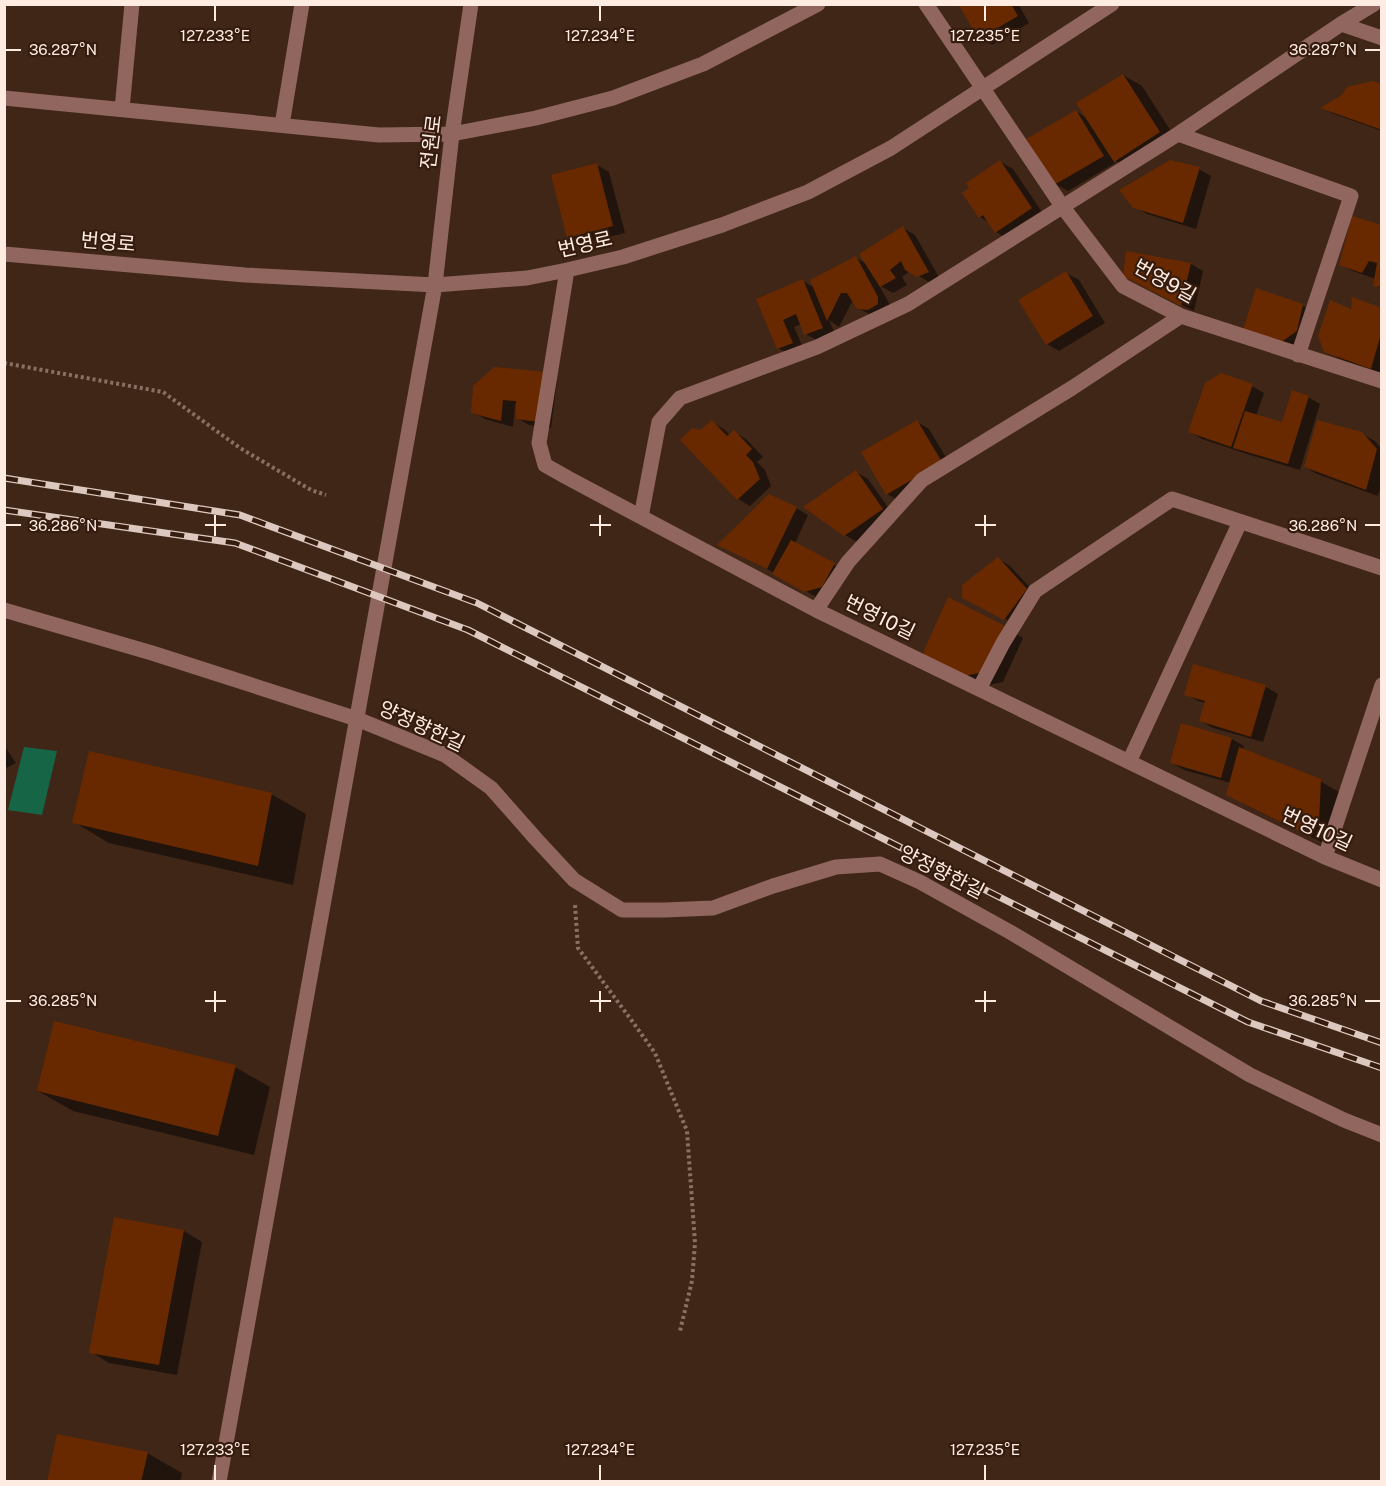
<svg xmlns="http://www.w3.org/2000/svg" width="1386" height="1486" font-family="'Public Sans','Noto Sans KR',sans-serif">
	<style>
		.green { fill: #176547 }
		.shadow { fill: #0007 }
		.building { fill: #692900 }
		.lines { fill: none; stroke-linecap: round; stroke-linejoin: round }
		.path { stroke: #887164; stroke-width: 4; stroke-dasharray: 3 3; stroke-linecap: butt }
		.minor { stroke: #91665e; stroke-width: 15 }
		.rail-casing { stroke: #dcc8be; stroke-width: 7 }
		.rail { stroke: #351c0e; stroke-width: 4.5; stroke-dasharray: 14; stroke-linecap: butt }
		.ticks { fill: none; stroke: #feece3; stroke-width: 2 }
		.labels { text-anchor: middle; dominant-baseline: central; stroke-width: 4.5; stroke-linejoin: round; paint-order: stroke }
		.street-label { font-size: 20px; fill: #feece3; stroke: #351c0e }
		.ticks-label { font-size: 15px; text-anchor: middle; fill: #feece3; stroke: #351c0e; stroke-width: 4.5; stroke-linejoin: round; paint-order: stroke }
	</style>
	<rect width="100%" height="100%" fill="#3f2617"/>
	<path class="green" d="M24 747 57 751 42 815 8 810Z"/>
	<path class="shadow" d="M960 4H1018L1029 23 992 45 980 38Z
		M1123 75 1142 86 1178 142 1133 171 1112 159 1115 163 1068 191 1055 184 1076 111 1088 119Z
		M1382 86V131L1334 114 1323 108Z
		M1001 162 1013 169 1044 215 1008 239 996 232 990 223 980 217Z
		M597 165 609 172 625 233 580 244 568 237Z
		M1199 169 1211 176 1196 229 1147 214 1134 207Z
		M1382 226V289L1375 285 1376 279 1353 271 1340 264Z
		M903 228 915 235 940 279 931 283 910 271 902 277 907 285 893 293 879 285 890 305 871 315 858 308 853 300 839 327 829 320 835 334 818 341 806 334 801 324 794 327 804 350 791 355 778 348 758 299 803 281 815 288 856 258 867 264Z
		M1128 253 1191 264 1203 271 1194 311 1137 283Z
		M1066 273 1079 280 1105 323 1059 351 1047 344Z
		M1303 306 1315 313 1293 349 1257 336Z
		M1382 309V375L1338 358 1326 351 1352 311Z
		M545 374 557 381 551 428 529 425 517 418 518 404H515L513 427 485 419 473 412Z
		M1252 386 1264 393 1256 416 1283 424 1308 397 1320 404 1300 470 1247 454 1202 439 1190 432Z
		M712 422 724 429 730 435 734 432 746 439 763 457 757 462 765 470 771 486 750 506 738 499 701 432Z
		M917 422 929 429 953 469 899 501 887 494Z
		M1362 434 1375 441 1382 449V483L1378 496 1317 474 1305 467Z
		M856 472 868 479 894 516 857 542 845 535Z
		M796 508 808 515 795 543 847 572 818 598 775 573 719 545Z
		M998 559 1010 566 1038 596 1017 625 976 604Z
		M1005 628 1023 638 1003 682 984 686 943 665Z
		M1194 666 1266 687 1278 694 1263 742 1213 728 1201 721 1206 703 1198 701 1186 694Z
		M1232 739 1244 746 1243 750 1320 781 1339 792 1328 845 1246 805 1227 794 1231 783 1184 770 1172 763Z
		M4 745 16 763 4 769Z
		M271 794 306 814 293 885 109 843 74 822Z
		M235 1067 270 1087 254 1155 73 1111 38 1091Z
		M184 1231 202 1242 177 1375 109 1363 91 1352Z
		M147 1453 182 1473 180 1482H49Z"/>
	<path class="building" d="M958 4H1011L1018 16 979 39Z
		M1123 74 1160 132 1114 162 1076 103Z
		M1372 81 1382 84V130L1320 108 1342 95 1347 87Z
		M1076 110 1104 156 1054 185 1026 139Z
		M1000 160 1032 208 995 233 983 215 979 218 962 193 969 188 966 183Z
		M1170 160 1200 167 1183 223 1133 208 1119 190Z
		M597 163 613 226 567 238 551 175Z
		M1352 216 1382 225V287L1373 286 1377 263 1369 261 1362 273 1339 265Z
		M903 226 929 272 917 277 905 270 901 261 890 270 896 278 880 287 859 254Z
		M1126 251 1191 263 1181 306 1123 276Z
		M856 256 878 297V304L868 310 857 309 847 293H841L827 321 810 280Z
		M1066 271 1093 316 1046 345 1018 300Z
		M803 279 823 328 804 335 796 314 783 320 793 343 777 349 756 299Z
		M1256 288 1303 304 1297 331 1280 343 1243 330Z
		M1352 297 1382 308V330L1371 369 1324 352 1318 336 1330 300 1351 309Z
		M494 367 546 372 539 422 516 419V401L503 400 501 421 471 413 473 386Z
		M1221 373 1253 384 1231 447 1188 432 1205 383Z
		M1292 390 1309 396 1288 464 1233 448 1245 411 1282 422Z
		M712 420 727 436 734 430 752 449 746 455 753 462 760 479 737 500 680 440 692 428 700 430Z
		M917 420 942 462 886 495 861 452Z
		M1317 420 1362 432 1377 449 1366 490 1304 467Z
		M856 470 883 509 844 536 803 507Z
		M769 494 797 507 767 569 717 545Z
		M791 540 835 563 822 587 804 592 772 574Z
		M998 557 1027 589 1004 620 962 598V585Z
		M948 597 1005 626 984 672 964 676 922 655Z
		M1193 664 1266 685 1251 737 1199 721 1205 701 1184 695Z
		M1181 723 1232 738 1221 778 1170 763Z
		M1239 747 1321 779 1319 822 1309 836 1226 795Z
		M89 751 272 793 258 866 72 823Z
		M54 1021 236 1065 218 1136 37 1091Z
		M114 1217 184 1230 159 1365 89 1353Z
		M57 1434 148 1452 141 1482H47Z"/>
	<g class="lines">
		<path class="path" d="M4 363 163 392 240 448 311 490 326 495
			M575 905 578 948 632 1021 655 1053 687 1131 695 1243 692 1281 680 1331"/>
		<path class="minor" d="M926 4 1062 206 1123 286 1181 316 1382 381
			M1341 24 1382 38
			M4 98 379 135 452 134 536 118 613 98 703 64 818 4
			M122 109 132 4
			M282 125 302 4
			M1178 134 1351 196 1298 355
			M4 254 245 275 435 285 527 278 567 270 623 257 722 225 808 192 891 148 1112 4
			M567 270 539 443 545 465 568 478 816 610 1325 857 1382 880
			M641 517 659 422 680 398 817 347 908 304 1178 134 1341 24 1374 4
			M4 610 152 653 357 719 445 755 491 788 536 839 574 880 622 910H665L713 908 773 886 836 867 880 864 920 882 1010 932 1250 1075 1344 1120 1382 1135
			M816 610 848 562 922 480 1072 388 1181 316
			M979 689 1003 643 1035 591 1172 499 1382 568
			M1129 762 1240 522
			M1325 857 1382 685
			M219 1482 435 285 452 134 471 4"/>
		<g class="rail-casing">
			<path id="rail" d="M4 478 240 515 477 603 1261 1001 1382 1043
				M4 510 235 543 468 630 1248 1022 1382 1068"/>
		</g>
		<use href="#rail" class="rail"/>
	</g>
	<path class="ticks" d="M215 6V21M600 6V21M985 6V21M6 50H21M1365 50H1380M215 515V536M600 515V536M985 515V536M6 525H21M205 525H226M590 525H611M975 525H996M1365 525H1380M215 991V1012M600 991V1012M985 991V1012M6 1001H21M205 1001H226M590 1001H611M975 1001H996M1365 1001H1380M215 1465V1480M600 1465V1480M985 1465V1480"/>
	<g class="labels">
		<g class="street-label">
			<text transform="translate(431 142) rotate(-83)">전원로</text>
			<text transform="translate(108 242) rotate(5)">번영로</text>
			<text transform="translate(585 244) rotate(-13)">번영로</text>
			<text transform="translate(1165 281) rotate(29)">번영9길</text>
			<text transform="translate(880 617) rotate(26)">번영10길</text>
			<text transform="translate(422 726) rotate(25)">양정향한길</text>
			<text transform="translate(1317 829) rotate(25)">번영10길</text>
			<text transform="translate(942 872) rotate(27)">양정향한길</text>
		</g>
	</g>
	<g class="ticks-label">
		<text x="215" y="41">127.233°E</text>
		<text x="600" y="41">127.234°E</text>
		<text x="985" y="41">127.235°E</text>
		<text x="63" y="55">36.287°N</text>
		<text x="1323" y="55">36.287°N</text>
		<text x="63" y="531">36.286°N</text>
		<text x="1323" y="531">36.286°N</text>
		<text x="63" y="1006">36.285°N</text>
		<text x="1323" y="1006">36.285°N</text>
		<text x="215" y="1455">127.233°E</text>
		<text x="600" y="1455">127.234°E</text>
		<text x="985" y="1455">127.235°E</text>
	</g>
	<rect width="1386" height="1486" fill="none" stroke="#feece3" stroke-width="12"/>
</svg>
